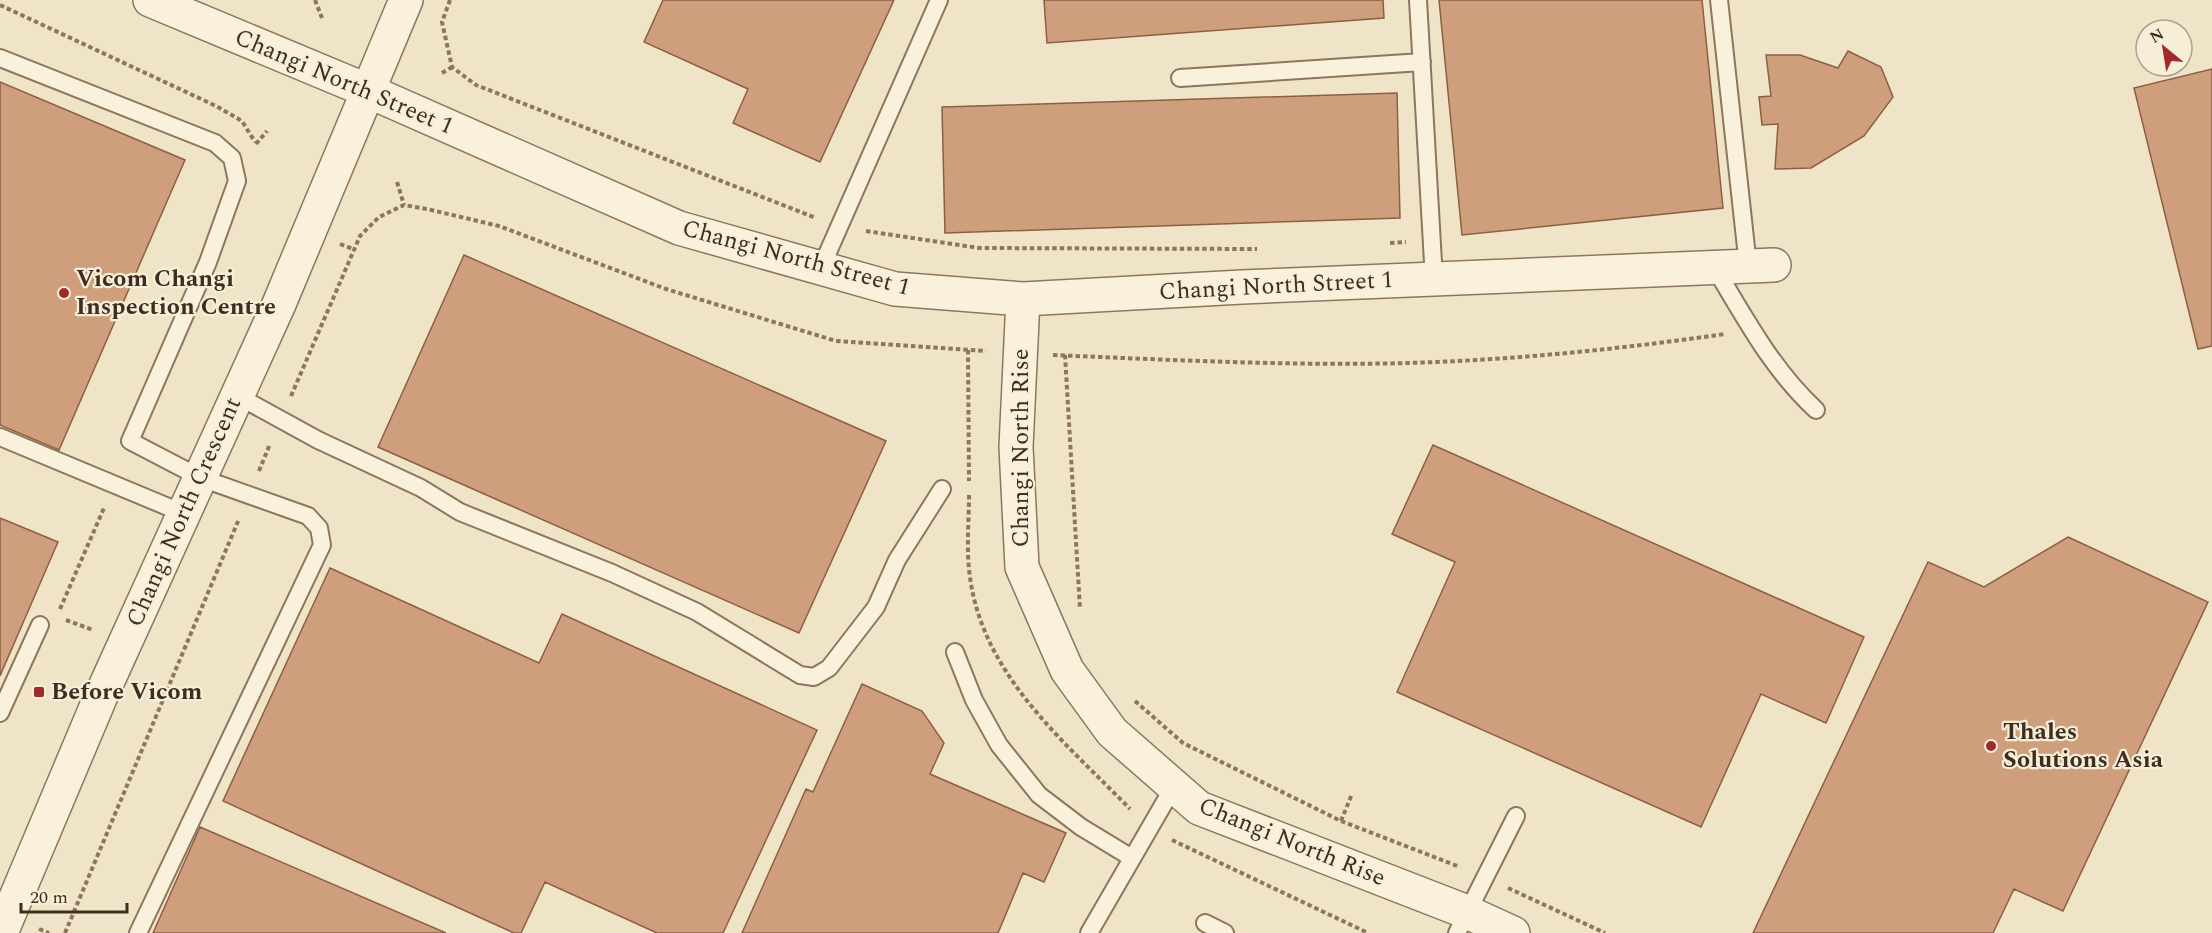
<svg xmlns="http://www.w3.org/2000/svg" width="2212" height="933" font-family="Spectral,serif">
	<style>
		.building { fill: #cf9f7d; stroke: #8d5f41; stroke-width: 1.5 }
		.lines { fill: none; stroke-linecap: round; stroke-linejoin: round }
		.service-casing { stroke: #8d765c; stroke-width: 20 }
		.minor-casing { stroke: #8d765c; stroke-width: 36 }
		.path { stroke: #8d765c; stroke-width: 4; stroke-dasharray: 4.5 3; stroke-linecap: butt }
		.service { stroke: #faf1dc; stroke-width: 16 }
		.minor { stroke: #faf1dc; stroke-width: 33 }
		.poi-dot { fill: #9e2a2b; stroke: #f7eed8; stroke-width: 2 }
		.labels { text-anchor: middle; dominant-baseline: central; stroke-width: 4.5; stroke-linejoin: round; paint-order: stroke }
		.street-label { font-size: 24px; fill: #3d2e20; stroke: #f7eed8 }
		.poi-label { font-size: 24px; font-weight: bold; fill: #3d2e20; stroke: #f7eed8; text-anchor: start }
	</style>
	<rect width="100%" height="100%" fill="#f0e4c8"/>
	<path class="building" d="M663 0H894L820 162 733 123 748 89 644 42Z
		M1044 0H1383L1384 18 1047 43Z
		M1439 0H1702L1723 208 1462 235Z
		M1848 51 1881 67 1893 97 1864 136 1811 168 1775 169 1778 124 1762 125 1759 97 1771 96 1766 55H1800L1838 68Z
		M2212 69V346L2198 349 2134 88Z
		M0 82 185 160 59 450 0 425Z
		M1397 93 1400 218 945 233 942 107Z
		M464 255 886 441 799 633 378 447Z
		M1433 445 1864 637 1826 723 1761 694 1701 827 1397 692 1455 562 1392 534Z
		M0 518 58 542 0 676Z
		M2068 537 2208 602 2063 911 2014 889 1993 933H1753L1928 562 1984 587Z
		M330 568 539 663 562 614 817 730 723 933H657L545 882 521 933H514L223 801Z
		M862 684 922 711 944 743 930 774 1066 833 1044 882 1023 873 998 933H742L806 789 813 792Z
		M200 827 446 933H153Z"/>
	<g class="lines">
		<g class="service-casing">
			<path id="service" d="M1418 0 1434 280
				M1719 0 1748 266
				M0 58 215 143 232 158 237 181 208 262 130 441 201 478 308 516 319 528 322 545 138 933
				M1180 78 1422 62
				M821 268 939 0
				M1716 270C1747 321 1772 369 1816 410
				M236 395 318 440 421 488 460 512 612 573 697 612 800 675 814 677 829 668 876 607 897 560 942 489
				M0 437 185 514
				M955 652 974 700 999 745 1039 795 1081 827 1132 858
				M0 713 40 625
				M1205 923 1225 933
				M1089 933 1174 786
				M1457 933 1516 816"/>
		</g>
		<g class="minor-casing">
			<path id="minor" d="M150 0 366 90 679 228 895 289 1023 299 1242 287 1774 265
				M1023 299 1016 447 1022 567 1067 670 1112 732 1199 808 1467 912 1513 933
				M1 933 100 698 279 304 406 0"/>
		</g>
		<path class="path" d="M315 0 322 18
			M450 0 442 22 452 67 476 85 816 218
			M0 5 216 106 242 121 255 142
			M442 73 452 67
			M256 144 267 131
			M397 182 404 205
			M866 231 979 248 1257 249
			M1390 243 1406 242
			M340 244 353 249
			M968 350 969 481
			M1053 355C1172 360 1290 366 1408 363 1514 360 1620 349 1725 334
			M1065 355 1080 609
			M291 396 360 236 379 217 404 205 427 209 499 226 666 289 836 341 986 351
			M259 471 270 444
			M969 495C969 521 966 551 970 577 983 676 1065 742 1130 809
			M60 609 104 508
			M66 620 93 630
			M1135 701 1183 743 1341 821 1460 867
			M1341 821 1352 794
			M1172 840 1368 933
			M1508 888 1605 933
			M39 929 49 933
			M65 933 239 519"/>
		<use href="#service" class="service"/>
		<use href="#minor" class="minor"/>
	</g>
	<g class="poi-dot">
		<circle cx="64" cy="293" r="6"/>
		<rect x="33" y="686" width="12" height="12" rx="3"/>
		<circle cx="1991" cy="746" r="6"/>
	</g>
	<g class="labels">
		<g class="street-label">
			<text transform="translate(344 82) rotate(23)">Changi North Street 1</text>
			<text transform="translate(796 258) rotate(15)">Changi North Street 1</text>
			<text transform="translate(1276 286) rotate(-3)">Changi North Street 1</text>
			<text transform="translate(1021 448) rotate(-90)">Changi North Rise</text>
			<text transform="translate(184 512) rotate(-66)">Changi North Crescent</text>
			<text transform="translate(1292 842) rotate(22)">Changi North Rise</text>
		</g>
		<g class="poi-label">
			<text x="76" y="279">Vicom Changi<tspan x="76" dy="28">Inspection Centre</tspan></text>
			<text x="51" y="692">Before Vicom</text>
			<text x="2003" y="732">Thales<tspan x="2003" dy="28">Solutions Asia</tspan></text>
		</g>
	</g>
	<g transform="translate(2164 48) rotate(330)"><circle r="28" fill="#f7eed8" stroke="#ada18e" stroke-width="1.5"/>
	<path d="M0-4.5L10 22L0 15L-10 22Z" fill="#9e2a2b"/>
	<text y="-9" font-size="16" font-weight="bold" text-anchor="middle" fill="#3d2e20">N</text>
	</g>
	<path d="M21 903v9h106v-9" fill="none" stroke="#3d2e20" stroke-width="3"/>
	<text x="30" y="903" font-size="18" fill="#3d2e20" stroke="#f7eed8" stroke-width="4.5" paint-order="stroke">20 m</text>
</svg>
